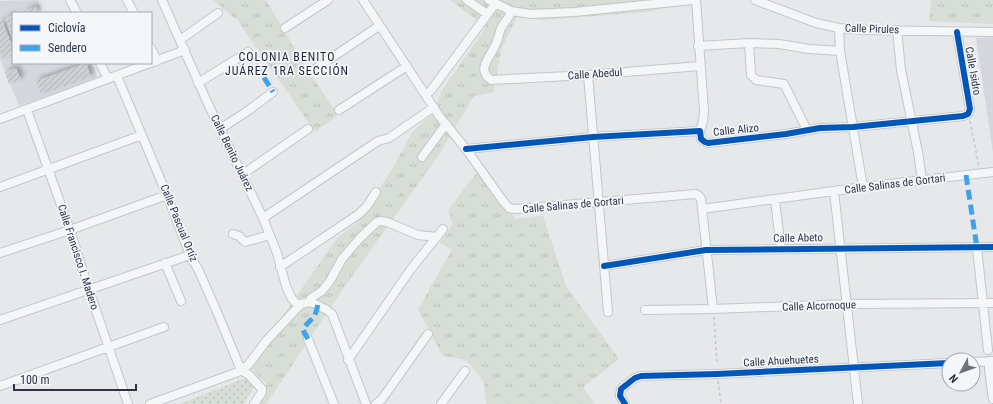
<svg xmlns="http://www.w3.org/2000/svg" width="993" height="404" font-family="'Roboto Condensed',sans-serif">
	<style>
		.built { fill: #d4d7dd }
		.grass { fill: url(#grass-tufts) }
		.park { fill: url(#park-dots) }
		.building { fill: url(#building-hatch); filter: url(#shadow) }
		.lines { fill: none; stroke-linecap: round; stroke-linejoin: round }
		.minor-casing { stroke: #c4c6c8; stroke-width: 10 }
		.path { stroke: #c5c6ca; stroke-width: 1.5; stroke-dasharray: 3 3; stroke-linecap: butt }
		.minor { stroke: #f5f6f7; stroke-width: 8 }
		.quiet { stroke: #3ea3ec; stroke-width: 5; stroke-dasharray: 10 5; stroke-linecap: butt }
		.cycleway-casing { stroke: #f4f6f9; stroke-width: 8 }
		.cycleway { stroke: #0057b8; stroke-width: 6 }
		.labels { text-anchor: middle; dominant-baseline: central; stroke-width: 3.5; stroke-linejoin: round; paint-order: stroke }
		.street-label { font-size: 11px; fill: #2b3445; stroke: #f4f6f9 }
		.neighbourhood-label { font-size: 12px; letter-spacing: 1px; fill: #1d2536; stroke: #f4f6f9 }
	</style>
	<defs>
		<pattern id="grass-tufts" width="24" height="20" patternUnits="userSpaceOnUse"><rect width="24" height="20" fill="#d6ded6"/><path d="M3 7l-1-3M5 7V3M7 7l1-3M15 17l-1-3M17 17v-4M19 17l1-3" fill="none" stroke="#b8bfb9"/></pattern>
		<pattern id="park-dots" width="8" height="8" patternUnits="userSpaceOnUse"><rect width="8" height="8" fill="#d6ded6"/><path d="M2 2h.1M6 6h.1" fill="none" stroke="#b8bfb9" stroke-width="1.8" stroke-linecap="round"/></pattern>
		<pattern id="building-hatch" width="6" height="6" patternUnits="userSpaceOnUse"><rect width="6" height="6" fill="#ced0d3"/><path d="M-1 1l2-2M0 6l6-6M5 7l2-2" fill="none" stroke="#b1b3b6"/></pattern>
		<filter id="shadow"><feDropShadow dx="3.5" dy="-3.5" stdDeviation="2" flood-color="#0004"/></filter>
	</defs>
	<rect width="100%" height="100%" fill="#e6e8ea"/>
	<path class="built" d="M38 0 43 13H13V63H92L98 79 19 106 0 59V1Z
		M993 37V153L976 38Z"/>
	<path class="grass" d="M213 0H266L305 66 338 115 315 132 238 21Z
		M450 0H697L648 12 543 20 517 17 501 50 494 92 474 96 438 156 345 286 266 404H254L267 384 248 366 337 238 358 222 392 169 413 131 434 113 441 92 486 27Z
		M931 0H993V24L929 21Z
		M478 171 516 219 543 216 566 286 619 359 583 387 595 404H486L484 382 466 360 443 356 418 309 452 250 440 243 453 224 448 210Z"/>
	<path class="park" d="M245 378 255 386 243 404H180Z"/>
	<path class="building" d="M36 7 38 13H20Z
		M13 15V41L5 18Z
		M0 21H2L13 47V54L3 59 0 52Z
		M80 63H91L87 65 91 77 41 94 36 81 81 65Z
		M16 68 21 80 9 84 5 72Z"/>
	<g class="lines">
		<g class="minor-casing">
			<path id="minor" d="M70 0 77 13
				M127 0 134 13
				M162 0 209 106 263 218 277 253 286 286 292 299 298 305
				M363 0 440 117 466 149 503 201 509 208 516 209 696 194 699 196 701 199 713 309
				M467 0 487 14
				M489 0 511 11 531 14 574 12 693 0
				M696 0 704 111 703 121 700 131
				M755 0 816 23 839 28 865 30 993 32
				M511 11C510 18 504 22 501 28 499 34 498 40 495 46 490 57 476 70 491 80L588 75 700 66
				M285 28 328 0
				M839 28 840 51 863 187
				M897 30 901 70 918 152 922 180
				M180 40 218 13
				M749 43 751 75 756 80 784 84 807 130
				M698 46 749 43 779 44 809 49 840 51
				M151 48 157 61
				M100 63 108 79
				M312 71 379 26
				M588 75 608 312
				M117 76 167 195 190 255 199 271 217 312 241 370
				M198 83 248 52
				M426 95 432 89 495 4
				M27 110 70 230 89 290 128 404
				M339 110 407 66
				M0 119 185 50
				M220 129 249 110 273 92
				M466 149 593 137 700 131 701 139 705 142 708 143 786 134 820 128 853 127 963 116 968 114 970 109 957 32
				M422 157 446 124
				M243 174 308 129
				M0 187 142 135
				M834 191 858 404
				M775 200 781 249
				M702 209 863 187 993 172
				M263 218 378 141 389 138 434 107
				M233 234 239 236 245 242 270 235
				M977 248 988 350
				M0 253 70 230 167 195
				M165 263 181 301
				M604 266 706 250 993 247
				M280 267 359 214 367 206 376 192
				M309 302 311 298 322 291 330 281 342 259 360 238 377 222 380 221 387 222 418 235 437 237
				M645 310 713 309 847 304 993 303
				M0 320 190 255
				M308 339 334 404
				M348 360 411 269 443 229
				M989 361V370L993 399
				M973 362 993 361
				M241 370 249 375 262 389V392L254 404
				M0 386 164 327
				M150 404 238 372 248 365 267 340 301 304 309 302 313 303 327 310 332 314 366 404
				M376 404 382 399 428 334
				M441 404 465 371
				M625 404 620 396 621 389 635 378 641 376 717 374 949 363"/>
		</g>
		<path class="path" d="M970 121 979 167
			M714 317 717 365
			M718 381 721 404"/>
		<use href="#minor" class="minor"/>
		<path class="quiet" d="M248 52 273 92
			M966 175 977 248
			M308 339 303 330C309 318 315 322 318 304"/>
		<g class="cycleway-casing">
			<path id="cycleway" d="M466 149 593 137 700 131 701 139 705 142 708 143 786 134 820 128 853 127 963 116 968 114 970 109 957 32
				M604 266 706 250 993 247
				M625 404 620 396 621 389 635 378 641 376 717 374 949 363"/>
		</g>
		<use href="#cycleway" class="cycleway"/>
	</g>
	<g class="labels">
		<g class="street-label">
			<text transform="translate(872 29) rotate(2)">Calle Pirules</text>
			<text transform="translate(973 71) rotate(80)">Calle Isidro</text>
			<text transform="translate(595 74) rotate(-4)">Calle Abedul</text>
			<text transform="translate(736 130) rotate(-6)">Calle Alizo</text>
			<text transform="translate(232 153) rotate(64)">Calle Benito Juárez</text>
			<text transform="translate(895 184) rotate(-7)">Calle Salinas de Gortari</text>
			<text transform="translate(573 205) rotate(-5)">Calle Salinas de Gortari</text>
			<text transform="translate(179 223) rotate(68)">Calle Pascual Ortíz</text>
			<text transform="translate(798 238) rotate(-1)">Calle Abeto</text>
			<text transform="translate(78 257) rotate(72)">Calle Francisco I. Madero</text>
			<text transform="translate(819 306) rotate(-2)">Calle Alcornoque</text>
			<text transform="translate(781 361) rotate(-3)">Calle Ahuehuetes</text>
		</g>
		<g class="neighbourhood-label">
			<text x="287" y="57">COLONIA BENITO<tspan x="287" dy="14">JUÁREZ 1RA SECCIÓN</tspan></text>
		</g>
	</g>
	<rect x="12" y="12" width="140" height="52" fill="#f4f6f9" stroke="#a4a8b1"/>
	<rect x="20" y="25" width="20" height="6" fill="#0057b8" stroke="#a4a8b1"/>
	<text x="48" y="32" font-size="12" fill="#2b3445">Ciclovía</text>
	<rect x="20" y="45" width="20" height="6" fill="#3ea3ec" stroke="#a4a8b1"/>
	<text x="48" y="52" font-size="12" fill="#2b3445">Sendero</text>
	<g transform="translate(961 372) rotate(229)"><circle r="19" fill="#f4f6f9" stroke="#a4a8b1"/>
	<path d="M0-3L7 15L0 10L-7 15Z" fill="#6c737f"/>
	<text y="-6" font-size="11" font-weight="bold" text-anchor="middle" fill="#2b3445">N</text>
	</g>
	<path d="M14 384v6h122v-6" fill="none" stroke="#2b3445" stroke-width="2"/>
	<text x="20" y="384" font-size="12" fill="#2b3445" stroke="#f4f6f9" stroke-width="3" paint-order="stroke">100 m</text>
</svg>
